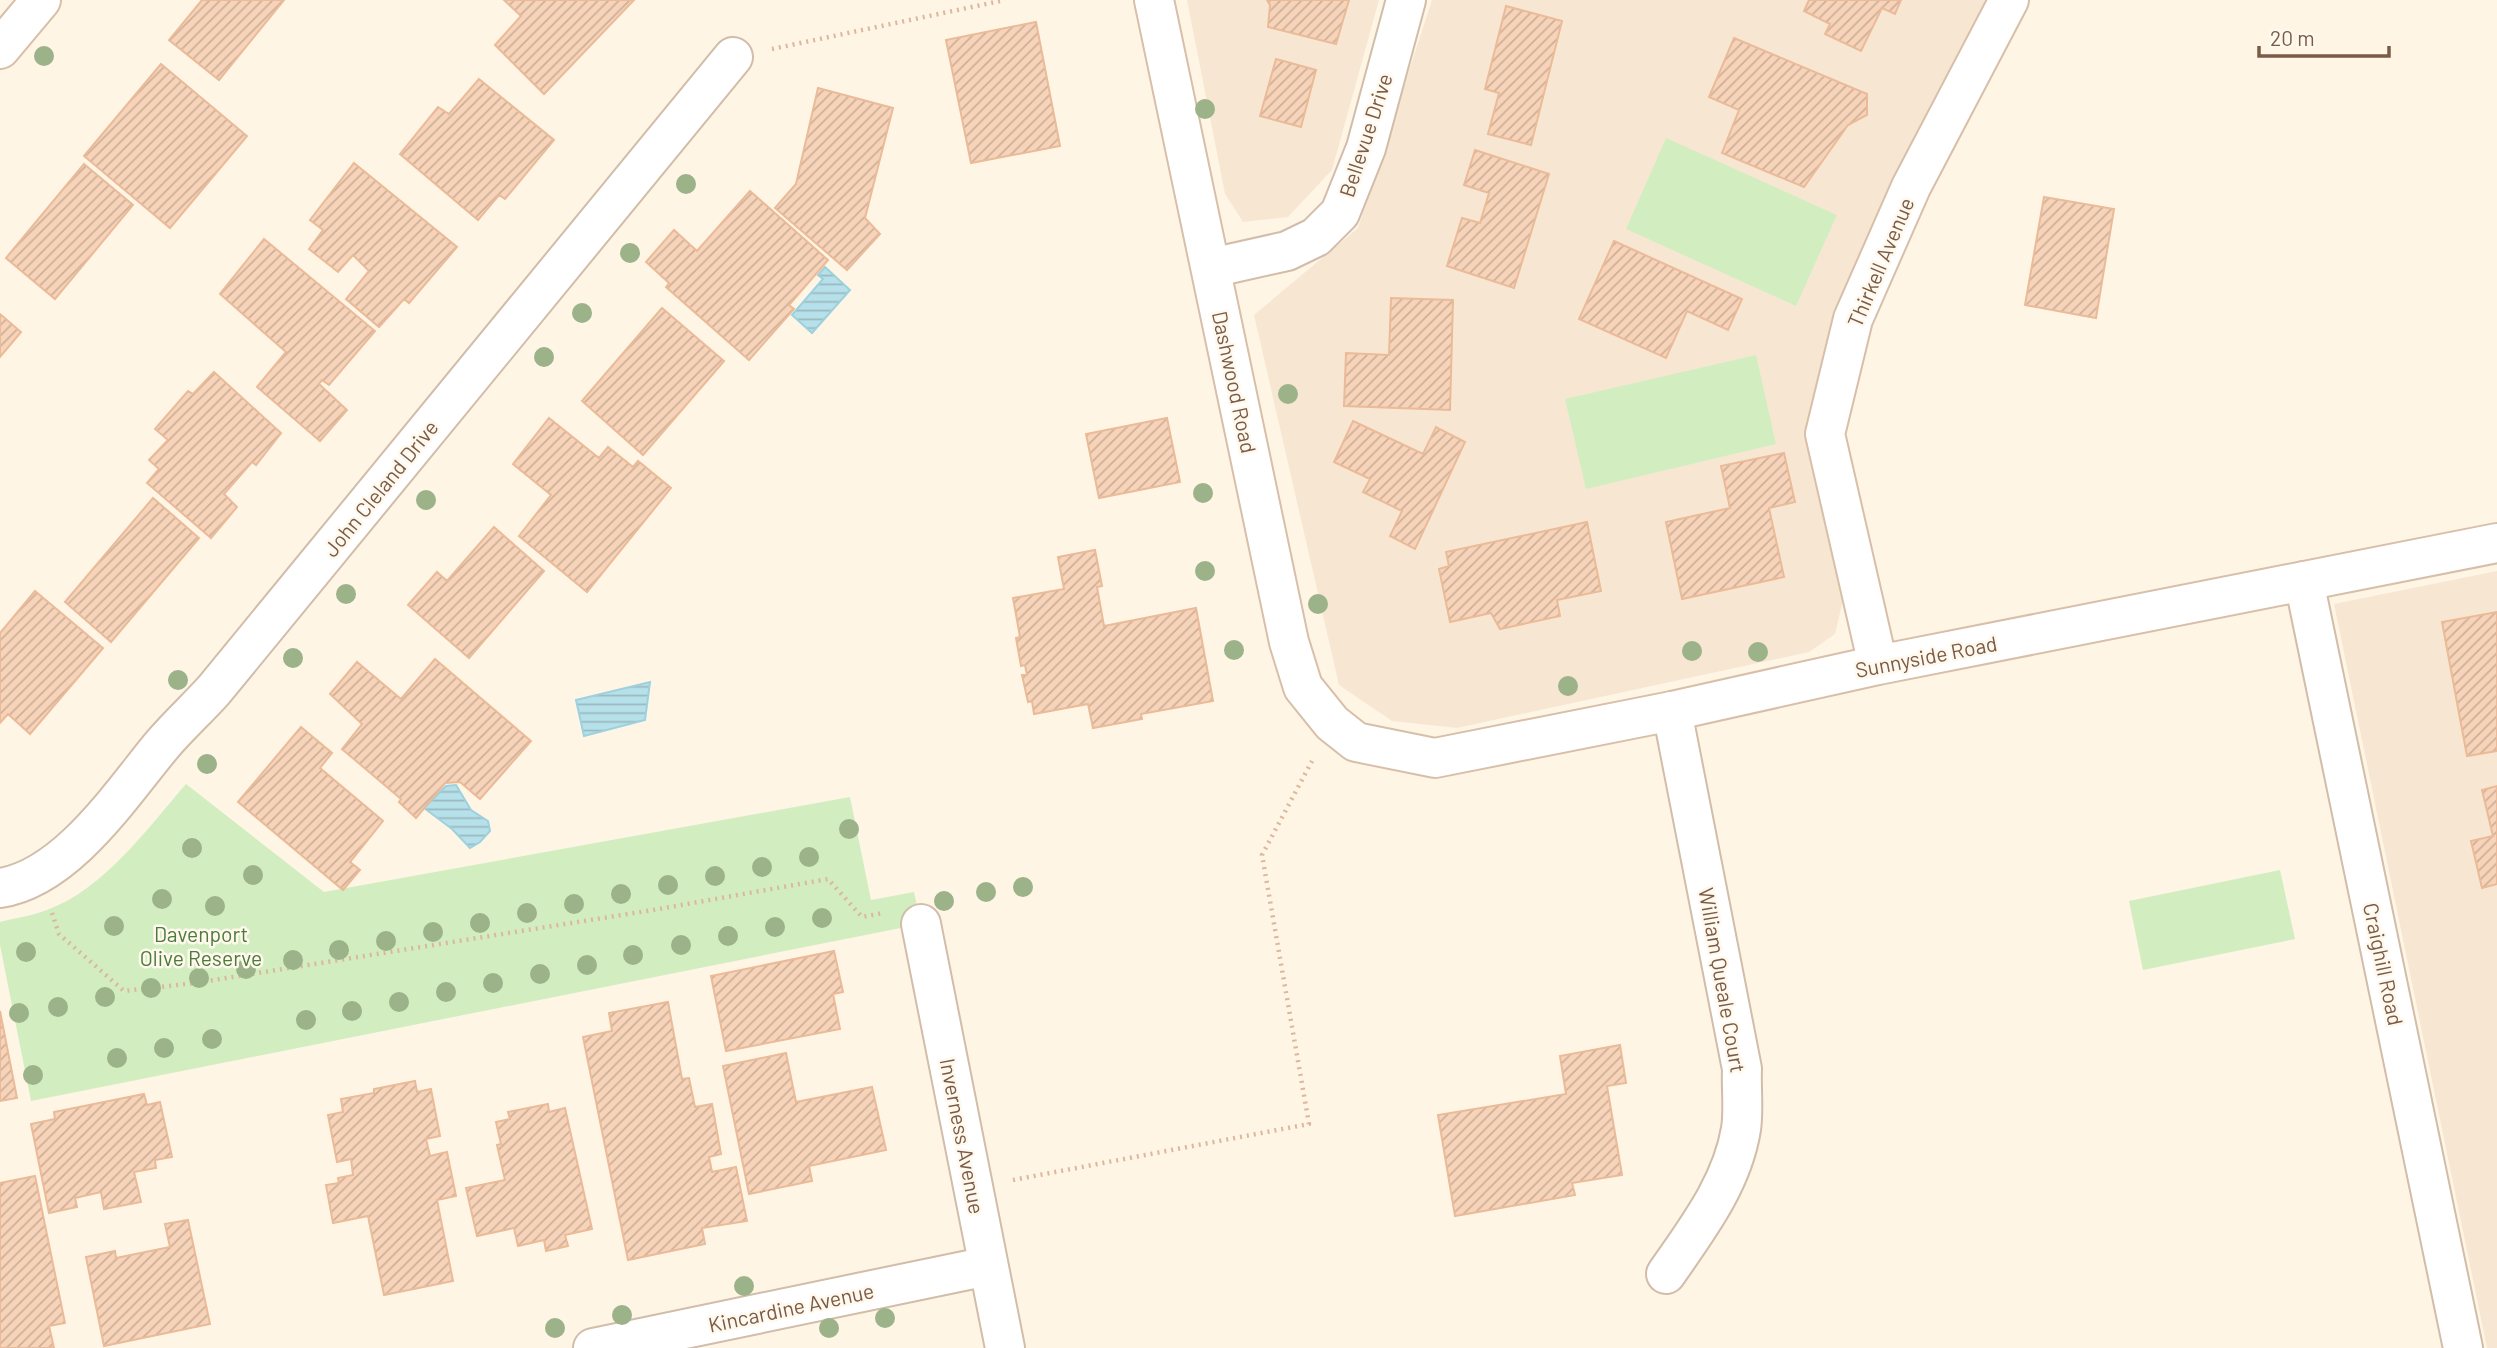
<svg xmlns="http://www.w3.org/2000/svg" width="2497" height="1348" font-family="Barlow,sans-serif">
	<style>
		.residential { fill: #f7e7d2 }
		.green { fill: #d2eec1 }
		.water { fill: url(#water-rules); stroke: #9cd1dd; stroke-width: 2 }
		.building { fill: url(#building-hatch); stroke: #ebba98; stroke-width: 2 }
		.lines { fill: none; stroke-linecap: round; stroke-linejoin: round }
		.street-casing { stroke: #d1bda9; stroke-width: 42 }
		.secondary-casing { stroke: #d7bfa9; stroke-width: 42 }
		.path { stroke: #dcb79c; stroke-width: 4.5; stroke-dasharray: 2 5; stroke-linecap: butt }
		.street { stroke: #fff; stroke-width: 38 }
		.secondary { stroke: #fff; stroke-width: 38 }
		.tree { fill: #9cb288 }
		.labels { text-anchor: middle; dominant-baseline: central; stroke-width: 5; stroke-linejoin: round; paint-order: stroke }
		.street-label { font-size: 21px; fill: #7a5b47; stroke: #fff8ed }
		.park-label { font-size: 21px; fill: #4c7b3b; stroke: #fff8ed }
	</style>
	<defs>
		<pattern id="water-rules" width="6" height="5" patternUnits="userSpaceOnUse" patternTransform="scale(1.75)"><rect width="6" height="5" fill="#b7e1ea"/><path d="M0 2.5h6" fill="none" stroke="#9ab9bf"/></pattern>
		<pattern id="building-hatch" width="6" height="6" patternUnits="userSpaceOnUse" patternTransform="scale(1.75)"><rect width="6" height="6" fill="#f7d4b9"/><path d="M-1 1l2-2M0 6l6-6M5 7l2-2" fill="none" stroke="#cdaf98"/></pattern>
	</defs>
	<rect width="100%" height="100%" fill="#fef5e5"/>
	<path class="residential" d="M1187 0H1379L1332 170 1288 217 1243 222 1225 194Z
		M1432 0H1992L1826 366 1845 592 1835 634 1809 652 1457 728 1392 721 1339 685 1254 315 1358 228Z
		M2497 571V1348H2487L2334 604Z"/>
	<path class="green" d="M1666 138 1837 215 1796 306 1626 229Z
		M1756 355 1776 444 1586 489 1565 399Z
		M186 784 324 892 850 797 871 900 914 892 921 924 31 1101 0 945V922C15 918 32 916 47 910 104 889 147 829 186 784Z
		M2280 870 2295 939 2143 970 2129 901Z"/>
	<path class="water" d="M825 267 850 290 812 333 792 315 823 279 818 275Z
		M650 682 645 720 584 736 576 700Z
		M456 785 471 810 488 821 490 831 480 842 470 848 452 829 424 808 446 786Z"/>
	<path class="building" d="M202 0H284L219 80 169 40Z
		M504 0H634L544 94 495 45 521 16Z
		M1267 0H1349L1336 44 1268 27 1270 5Z
		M1809 0H1901L1895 14 1882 8 1861 51 1825 34 1830 24 1804 11Z
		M1506 6 1562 21 1531 145 1488 134 1499 93 1485 89Z
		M1036 22 1060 146 971 163 946 40Z
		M1734 38 1867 94V115L1848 125 1804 187 1722 153 1739 110 1709 97Z
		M1276 59 1316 70 1301 127 1260 116Z
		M161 64 247 136 170 228 84 156Z
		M479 79 554 140 505 199 499 195 478 220 400 154 438 107 449 114Z
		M818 88 893 108 865 218 880 234 847 270 775 208 796 184Z
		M1475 150 1549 174 1514 288 1447 266 1462 218 1480 223 1489 193 1464 185Z
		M354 163 457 247 409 303 404 299 379 327 346 299 369 271 353 255 338 272 309 249 323 230 310 220Z
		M84 164 133 205 55 299 6 258Z
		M750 191 828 260 789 305 794 309 749 360 666 287 669 283 646 262 674 230 697 251Z
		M2044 197 2114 209 2096 318 2025 305Z
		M264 239 375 331 329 385 322 380 319 384 347 410 320 441 257 387 286 352 220 294Z
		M1614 241 1742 299 1728 330 1687 311 1666 358 1579 319Z
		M1391 298 1453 300 1450 410 1344 406 1346 353 1389 355Z
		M662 308 724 361 643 455 582 401Z
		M0 314 21 332 0 357Z
		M214 372 281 433 256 465 252 462 224 494 237 507 211 538 147 483 159 469 149 460 168 440 155 429 188 391 193 394Z
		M549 418 599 458 608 447 633 467 638 461 671 488 587 592 519 536 551 495 513 464Z
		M1167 418 1180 482 1099 498 1086 434Z
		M1353 421 1423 454 1436 427 1465 442 1415 549 1390 536 1402 511 1363 492 1370 479 1334 462Z
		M1784 453 1795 502 1769 508 1784 577 1682 599 1666 522 1730 508 1721 466Z
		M153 498 199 538 111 642 65 602Z
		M1587 522 1601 591 1557 600 1560 616 1500 629 1491 613 1450 622 1439 569 1449 566 1446 552Z
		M494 527 544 571 469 658 408 605 437 572 447 581Z
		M1095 550 1102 586 1097 587 1104 626 1196 608 1213 701 1141 714 1142 719 1093 728 1088 704 1034 714 1032 701 1028 702 1022 675H1027L1025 665 1021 666 1016 638 1020 637 1013 598 1064 589 1058 557Z
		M35 591 103 648 30 734 8 714 0 723V633Z
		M2497 612V751L2467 756 2442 622Z
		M435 659 531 741 480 799 460 782 445 783 416 818 399 802 401 799 342 749 362 724 330 694 357 662 401 699Z
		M301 727 332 753 320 768 383 821 350 862 360 870 343 890 238 802Z
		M2497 786V884L2482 888 2471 841 2493 836 2482 790Z
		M834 951 843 992 833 994 840 1029 726 1051 711 976Z
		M668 1002 682 1079 689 1078 695 1107 712 1104 721 1154 709 1157 712 1172 736 1167 747 1221 702 1228 705 1244 628 1260 583 1037 612 1031 609 1013Z
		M0 1011 17 1098 0 1101Z
		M1620 1045 1626 1083 1607 1086 1622 1175 1572 1183 1575 1195 1455 1216 1438 1115 1566 1094 1560 1056Z
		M786 1053 796 1102 872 1087 886 1150 809 1166 812 1181 749 1194 723 1066Z
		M415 1081 417 1092 431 1089 440 1136 426 1139 430 1156 447 1152 456 1196 437 1200 453 1281 384 1295 368 1216 333 1223 326 1185 339 1183 338 1178 353 1175 351 1159 337 1162 328 1115 343 1112 341 1099 374 1093V1089Z
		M144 1094 147 1105 160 1102 172 1157 155 1160 156 1168 134 1172 141 1202 104 1209 101 1192 75 1198 77 1207 49 1213 31 1124 55 1119 54 1112Z
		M548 1104 549 1112 565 1108 592 1229 565 1235 568 1246 546 1251 544 1240 518 1246 514 1228 477 1236 466 1188 505 1180 497 1145 501 1144 496 1122 510 1119 508 1112Z
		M35 1176 65 1323 49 1326 54 1348H0V1183Z
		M188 1220 210 1324 104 1346 86 1257 115 1251 116 1258 170 1247 165 1224Z"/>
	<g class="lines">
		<g class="street-casing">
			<path id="street" d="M1211 268 1287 251 1316 237 1340 213 1366 148 1406 0
				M2304 581 2463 1348
				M0 888C67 878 122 793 162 745 178 726 197 709 214 690L733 57
				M921 924 1005 1348
				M1666 1274C1697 1229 1732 1184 1741 1129 1744 1110 1741 1088 1742 1069L1672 711
				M593 1348 988 1266"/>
		</g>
		<g class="secondary-casing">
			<path id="secondary" d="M1154 0 1289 642 1303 687 1332 723 1356 742 1435 758 1672 711 1878 665 2497 543
				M0 49 41 0
				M1878 665 1825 434 1853 319 1911 187 2009 0"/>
		</g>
		<path class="path" d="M772 49 1005 0
			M52 913 59 934 124 991 195 983 653 910 828 879 862 917 883 913
			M1013 1180 1309 1124 1262 855 1312 761"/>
		<use href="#street" class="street"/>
		<use href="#secondary" class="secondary"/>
	</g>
	<g class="tree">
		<circle cx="44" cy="56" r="10"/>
		<circle cx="1205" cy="109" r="10"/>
		<circle cx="686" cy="184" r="10"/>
		<circle cx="630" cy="253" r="10"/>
		<circle cx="582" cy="313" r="10"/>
		<circle cx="544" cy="357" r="10"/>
		<circle cx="1288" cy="394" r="10"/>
		<circle cx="1203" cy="493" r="10"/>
		<circle cx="426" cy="500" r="10"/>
		<circle cx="1205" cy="571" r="10"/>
		<circle cx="346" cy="594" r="10"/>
		<circle cx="1318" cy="604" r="10"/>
		<circle cx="1234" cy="650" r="10"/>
		<circle cx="1692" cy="651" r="10"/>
		<circle cx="1758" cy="652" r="10"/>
		<circle cx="293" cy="658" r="10"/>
		<circle cx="178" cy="680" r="10"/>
		<circle cx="1568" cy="686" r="10"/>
		<circle cx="207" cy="764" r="10"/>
		<circle cx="849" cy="829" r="10"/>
		<circle cx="192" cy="848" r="10"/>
		<circle cx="809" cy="857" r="10"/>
		<circle cx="762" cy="867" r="10"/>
		<circle cx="253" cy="875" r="10"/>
		<circle cx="715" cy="876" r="10"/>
		<circle cx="668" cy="885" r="10"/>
		<circle cx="1023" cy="887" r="10"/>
		<circle cx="986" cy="892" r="10"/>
		<circle cx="621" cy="894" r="10"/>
		<circle cx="162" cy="899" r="10"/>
		<circle cx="944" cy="901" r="10"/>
		<circle cx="574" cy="904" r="10"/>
		<circle cx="215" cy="906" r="10"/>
		<circle cx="527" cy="913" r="10"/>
		<circle cx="822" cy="918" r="10"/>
		<circle cx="480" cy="923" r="10"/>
		<circle cx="114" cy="926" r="10"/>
		<circle cx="775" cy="927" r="10"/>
		<circle cx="433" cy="932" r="10"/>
		<circle cx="728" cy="936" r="10"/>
		<circle cx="386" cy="941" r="10"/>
		<circle cx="681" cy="945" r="10"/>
		<circle cx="339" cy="950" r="10"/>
		<circle cx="26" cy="952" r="10"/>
		<circle cx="633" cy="955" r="10"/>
		<circle cx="293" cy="960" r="10"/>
		<circle cx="587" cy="965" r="10"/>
		<circle cx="246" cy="969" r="10"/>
		<circle cx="540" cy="974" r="10"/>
		<circle cx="199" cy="978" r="10"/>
		<circle cx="493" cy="983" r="10"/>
		<circle cx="151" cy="988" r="10"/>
		<circle cx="446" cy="992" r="10"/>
		<circle cx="105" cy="997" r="10"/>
		<circle cx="399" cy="1002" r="10"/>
		<circle cx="58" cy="1007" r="10"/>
		<circle cx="352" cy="1011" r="10"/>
		<circle cx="19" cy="1013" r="10"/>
		<circle cx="306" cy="1020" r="10"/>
		<circle cx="212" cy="1039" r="10"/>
		<circle cx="164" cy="1048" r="10"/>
		<circle cx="117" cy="1058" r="10"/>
		<circle cx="33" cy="1075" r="10"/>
		<circle cx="744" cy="1286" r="10"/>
		<circle cx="622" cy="1315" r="10"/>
		<circle cx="885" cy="1318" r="10"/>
		<circle cx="555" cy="1328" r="10"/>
		<circle cx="829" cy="1328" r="10"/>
	</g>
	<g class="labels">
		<g class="street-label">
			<text transform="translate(1365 135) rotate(-72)">Bellevue Drive</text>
			<text transform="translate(1880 262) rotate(-67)">Thirkell Avenue</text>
			<text transform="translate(1235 382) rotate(78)">Dashwood Road</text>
			<text transform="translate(380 488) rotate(-51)">John Cleland Drive</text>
			<text transform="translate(1926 656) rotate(-11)">Sunnyside Road</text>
			<text transform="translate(2384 964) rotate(78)">Craighill Road</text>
			<text transform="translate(1723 980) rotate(80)">William Queale Court</text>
			<text transform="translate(963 1136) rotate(79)">Inverness Avenue</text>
			<text transform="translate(791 1307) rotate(-12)">Kincardine Avenue</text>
		</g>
		<g class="park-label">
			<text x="201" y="933">Davenport<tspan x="201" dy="24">Olive Reserve</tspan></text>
		</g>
	</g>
	<path d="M2259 46v10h130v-10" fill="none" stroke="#7a5b47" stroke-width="3.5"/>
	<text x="2270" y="46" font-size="21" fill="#7a5b47" stroke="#fff8ed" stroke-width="5" paint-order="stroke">20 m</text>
</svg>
